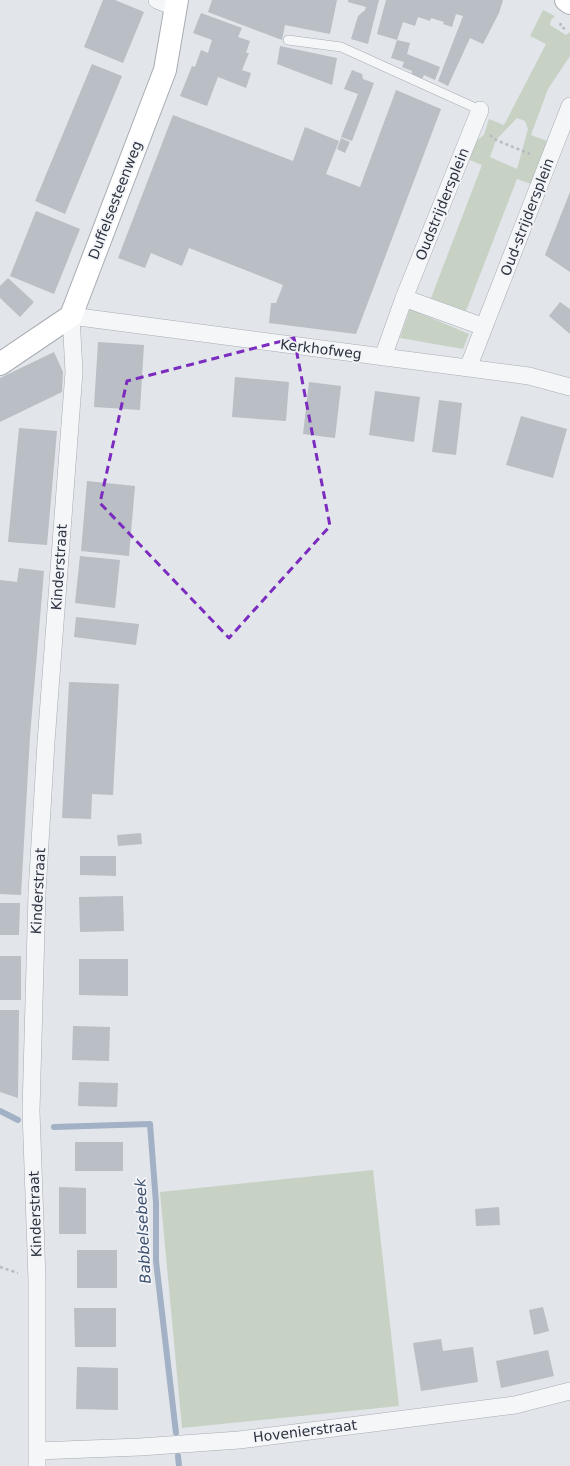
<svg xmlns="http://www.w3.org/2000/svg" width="570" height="1466" font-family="'DejaVu Sans',sans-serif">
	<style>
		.green { fill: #c7d2c5; fill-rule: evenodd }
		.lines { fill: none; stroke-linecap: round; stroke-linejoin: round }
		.stream { stroke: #a2b1c5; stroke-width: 6 }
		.building { fill: #babec5 }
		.lane-casing { stroke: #a8acb3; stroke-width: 10 }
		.street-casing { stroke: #a8acb3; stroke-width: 18 }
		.secondary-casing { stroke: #a8acb3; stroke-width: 24 }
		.path { stroke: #b9bbc0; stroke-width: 2.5; stroke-dasharray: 3 3; stroke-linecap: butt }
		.lane { stroke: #f5f6f8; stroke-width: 9 }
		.street { stroke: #f5f6f8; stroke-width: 17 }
		.secondary { stroke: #fff; stroke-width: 22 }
		.marked { fill: none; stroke: #7b2cbf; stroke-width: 3; stroke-dasharray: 8 5; stroke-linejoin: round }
		.labels { text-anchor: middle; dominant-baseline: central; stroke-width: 3.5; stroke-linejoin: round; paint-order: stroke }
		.street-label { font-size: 14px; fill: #2c323f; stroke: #f2f4f7 }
		.water-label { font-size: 15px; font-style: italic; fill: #3b4f6f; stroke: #f2f4f7 }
	</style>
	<rect width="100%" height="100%" fill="#e2e5e9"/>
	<path class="green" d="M543 10 555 16 551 20 550 25 566 35 570 32V56L548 89 531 135 547 141 531 184 517 179 466 311 431 298 482 165 467 159 475 142 484 135 489 119 504 125 546 44 530 36ZM517 118 525 121 528 129 517 169 490 157 496 140Z
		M410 309 469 334 463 349 400 338Z
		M373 1170 399 1406 182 1428 160 1192Z"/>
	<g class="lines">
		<path class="stream" d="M0 1111 18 1120
			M54 1127 150 1124 156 1203V1261L176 1433
			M178 1456 179 1466"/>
	</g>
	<path class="building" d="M103 0H115L144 12 123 63 84 47Z
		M212 0H337L330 34 285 25 282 40 208 12Z
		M348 0H379L368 44 351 39 358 16 365 10 366 7 348 2Z
		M386 0H503L499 13 483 44 470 38 448 86 438 81 463 16 456 14 452 27 443 24 444 22 431 18 430 21 418 17 415 26 403 22 397 40 377 34Z
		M201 13 242 28 238 37 250 41 246 53H249L242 70 251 73 246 88 218 77 207 106 180 96 192 66 195 67 201 50 208 53 212 40 193 33Z
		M397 40 410 43 407 54 440 67 435 80 424 75 422 79 412 74V71L402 67 404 62 391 58Z
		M280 46 337 58 332 85 277 64Z
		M92 64 122 76 65 214 35 201Z
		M352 70 362 74 363 79 374 83 352 141 341 137 358 94 344 89Z
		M396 90 441 109 356 334 269 323 271 303H276L283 285 189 248 182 266 151 253 145 268 118 258 173 115 293 161 305 127 324 135 339 141 326 174 360 187Z
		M341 138 350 142 345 153 337 149Z
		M570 192V272L545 255Z
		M36 211 80 229 54 294 10 276Z
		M8 278 34 302 20 317 0 298V286Z
		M560 302 570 309V334L549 316Z
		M98 342 144 345 140 410 94 407Z
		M54 352 63 372 62 392 0 422V378Z
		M235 377 289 382 286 421 232 417Z
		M309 382 341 386 335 438 303 434Z
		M375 391 420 397 414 442 369 435Z
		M439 400 462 403 456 455 432 452Z
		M521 416 567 429 553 478 506 465Z
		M19 428 57 431 47 545 8 542Z
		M87 481 135 486 129 556 81 551Z
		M80 556 120 560 115 608 75 603Z
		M19 568 44 571 30 736 21 895 0 894V580L17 582Z
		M76 617 139 624 136 645 74 637Z
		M69 682 119 684 113 795 92 794 91 819 62 818Z
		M141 833 142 844 118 846 117 835Z
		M80 856H116V876L80 875Z
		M123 896 124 931 80 932 79 897Z
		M0 903H20L19 935H0Z
		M0 956H21V1000H0Z
		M79 959H128V996L79 995Z
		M0 1010H19L18 1098 0 1092Z
		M73 1026 110 1027 109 1061 72 1060Z
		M79 1082 118 1083 117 1107 78 1106Z
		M75 1142H123V1171H75Z
		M59 1187 86 1188V1234H59Z
		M499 1207 500 1225 476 1226 475 1209Z
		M77 1250H117V1288H77Z
		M543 1307 549 1331 534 1335 529 1310Z
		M74 1308H116V1347H75Z
		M441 1339 443 1351 473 1347 478 1382 421 1391 413 1343Z
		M548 1350 554 1376 501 1388 496 1361Z
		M77 1367 118 1368V1410L76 1409Z"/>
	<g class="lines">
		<g class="lane-casing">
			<path id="lane" d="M288 40 341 47 480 110"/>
		</g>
		<g class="street-casing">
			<path id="street" d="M157 0 175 7
				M404 298 484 327
				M383 357 404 298 480 110
				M468 368 570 106
				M37 1451 140 1447 239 1440 515 1405 570 1391
				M37 1466V1280L31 1111 37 893 46 742 74 372 71 316 529 376 570 387"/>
		</g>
		<g class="secondary-casing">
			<path id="secondary" d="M566 0 570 3
				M0 364 71 316 165 70 177 0"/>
		</g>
		<path class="path" d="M561 23 560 26 565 29
			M490 135 496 140 530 154
			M0 1267 18 1273"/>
		<use href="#lane" class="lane"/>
		<use href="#street" class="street"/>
		<use href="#secondary" class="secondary"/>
	</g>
	<path class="marked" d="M294 338 330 526 229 638 100 503 127 381Z"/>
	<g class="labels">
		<g class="street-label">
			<text transform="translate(115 200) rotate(-69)">Duffelsesteenweg</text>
			<text transform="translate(442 204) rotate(-68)">Oudstrijdersplein</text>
			<text transform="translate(527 217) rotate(-69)">Oud-strijdersplein</text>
			<text transform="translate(321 349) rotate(7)">Kerkhofweg</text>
			<text transform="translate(59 567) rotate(-86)">Kinderstraat</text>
			<text transform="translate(38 891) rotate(-87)">Kinderstraat</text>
			<text transform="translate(35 1214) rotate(-92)">Kinderstraat</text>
			<text transform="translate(305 1431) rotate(-7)">Hovenierstraat</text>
		</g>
		<g class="water-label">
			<text transform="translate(143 1231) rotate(-93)">Babbelsebeek</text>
		</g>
	</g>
</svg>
